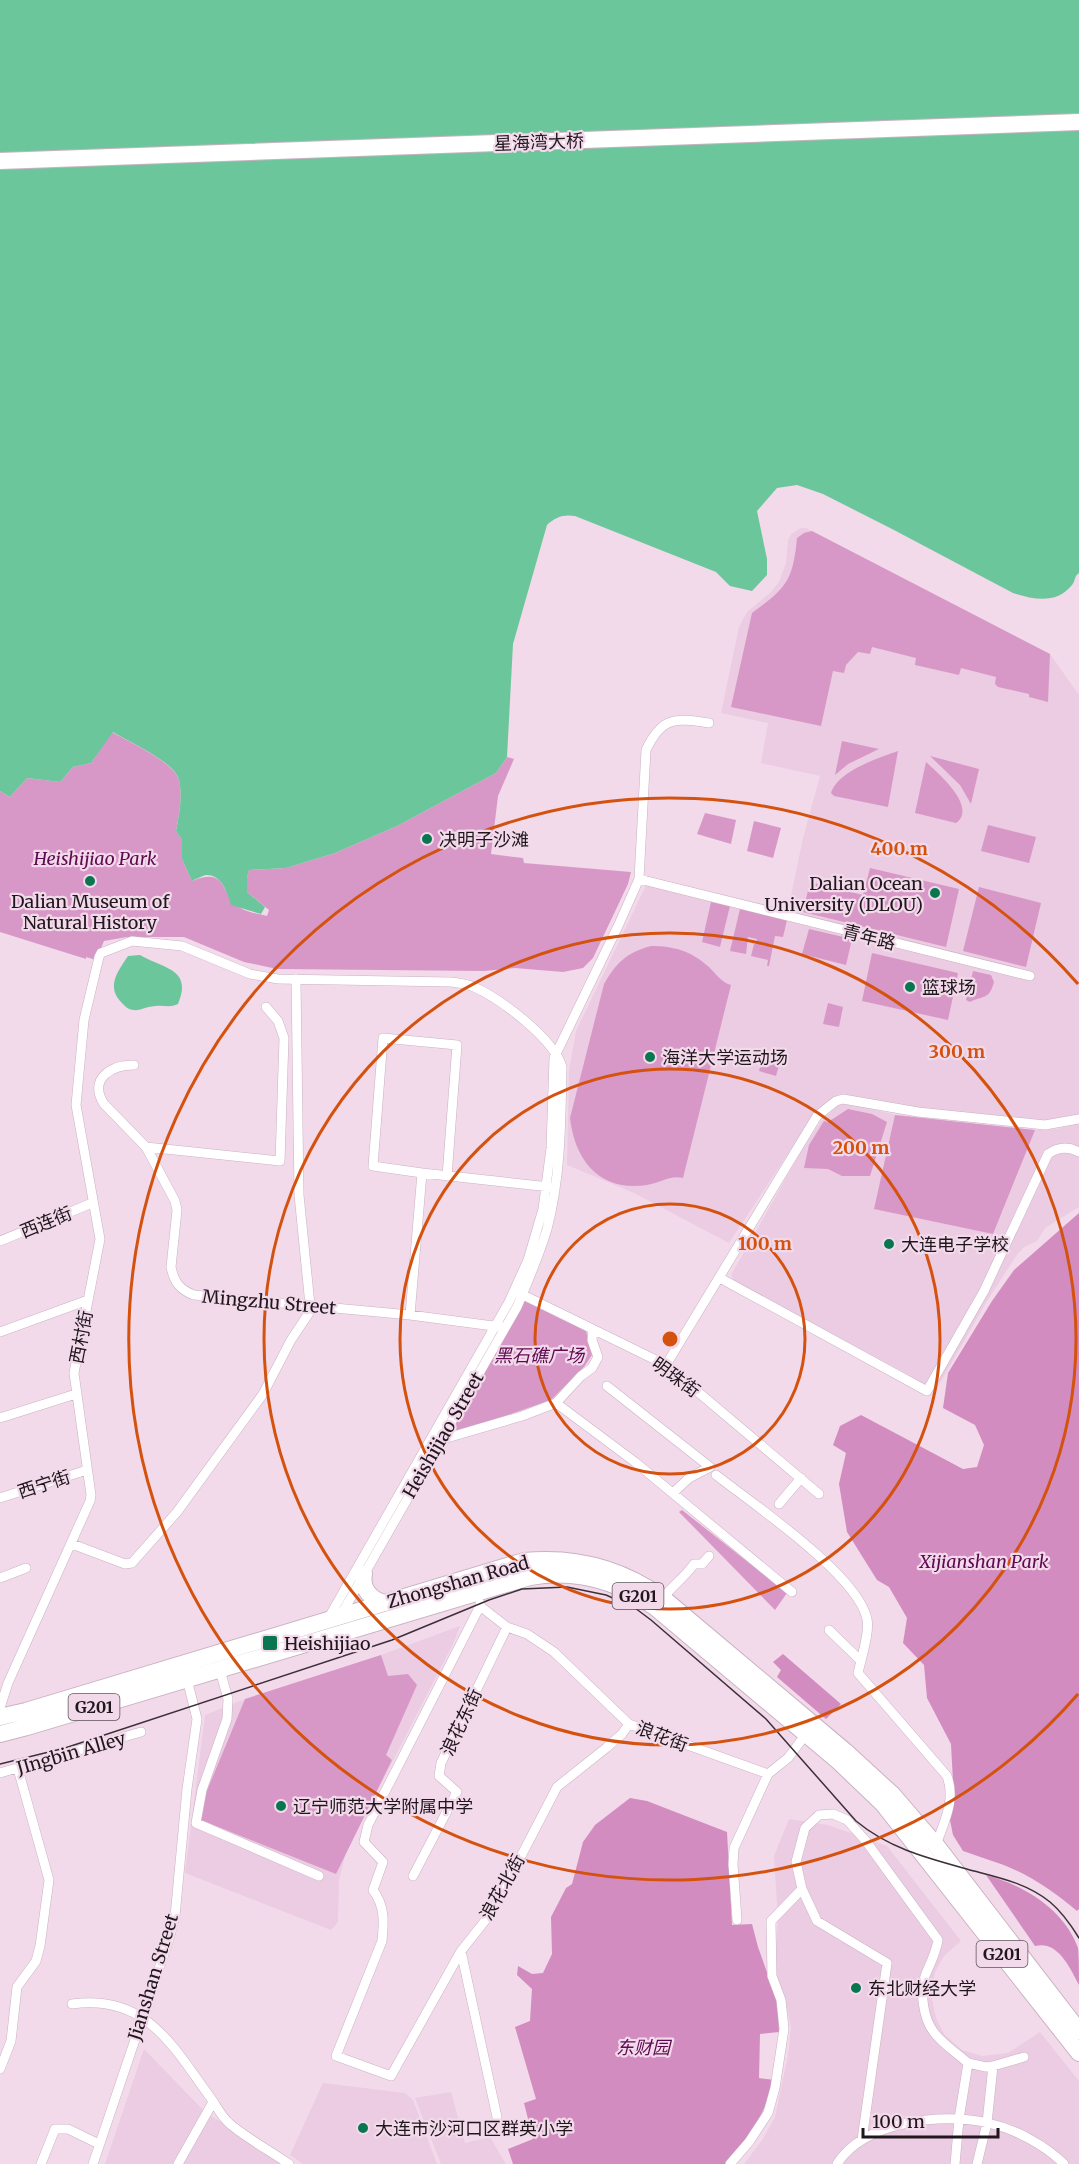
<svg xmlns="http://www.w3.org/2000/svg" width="1079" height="2164" font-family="Merriweather,'Noto Sans SC',serif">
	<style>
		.built { fill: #ebcce2 }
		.green { fill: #d898c7 }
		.forest { fill: #d28cc0 }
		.water { fill: #6cc69b }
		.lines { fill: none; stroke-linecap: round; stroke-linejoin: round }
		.street-casing { stroke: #c9b2c2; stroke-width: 10 }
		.highway-casing { stroke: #c9b2c2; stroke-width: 18 }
		.street { stroke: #fff; stroke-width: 9 }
		.highway { stroke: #fff; stroke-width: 16 }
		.tram { stroke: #3b3038; stroke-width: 1.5 }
		.ring { fill: none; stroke: #d4520e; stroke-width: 3 }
		.poi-dot { fill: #0a7650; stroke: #f2daeb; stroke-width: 2 }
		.labels { text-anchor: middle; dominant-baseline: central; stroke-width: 4.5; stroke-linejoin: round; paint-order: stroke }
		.shield { fill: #f2daeb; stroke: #5f525b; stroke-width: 1.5 }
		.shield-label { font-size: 16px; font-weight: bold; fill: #20171d }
		.street-label { font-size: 18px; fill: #20171d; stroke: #f2daeb }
		.poi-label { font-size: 18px; fill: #20171d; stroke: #f2daeb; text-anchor: start }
		.park-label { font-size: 18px; font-style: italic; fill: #5f0950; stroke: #f2daeb }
		.centre { fill: #d4520e; stroke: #f2daeb; stroke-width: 3 }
		.ring-label { font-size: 18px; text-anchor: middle; font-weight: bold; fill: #d4520e; stroke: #f2daeb; stroke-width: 4.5; stroke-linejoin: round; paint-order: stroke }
	</style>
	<rect width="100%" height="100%" fill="#f2daeb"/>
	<path class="built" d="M801 528H806L1050 654 1079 695V1116L1047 1122 916 1108 838 1094 814 1114 729 1243 634 1193 567 1165 569 1071 576 1031 650 877 788 910 803 838 820 776 761 763 768 723 721 713 739 627 747 612 771 592 779 582 786 563 788 540 791 534Z
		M842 1102 896 1115 1035 1130 1056 1129 1079 1123V1207L1045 1228 1037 1241 1024 1247 1016 1256 987 1301 935 1392 906 1373 735 1282 731 1275 802 1150 821 1121Z
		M460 1626 453 1644 346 1852 339 1880 338 1922 331 1930 185 1873 205 1715 245 1699 381 1655Z
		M789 1819 828 1825 887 1846 961 1941 944 1956 935 1972 931 1995 936 2018 944 2034 962 2050 982 2056 1008 2053 1040 2032 1079 2081V2164H744L763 2139 775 2117 788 2056 791 2027 785 1998 775 1981 778 1921 774 1856Z
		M144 2049 206 2113 290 2164H105Z
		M323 2083 405 2093 413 2100 437 2164H303L290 2155Z
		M451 2092 465 2143 490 2137 506 2164H441L415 2098Z"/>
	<path class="green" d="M812 531 1050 654 1048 702 1029 697V694L998 687 995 684 996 677 961 668 959 675 915 665 916 658 872 647 870 654 858 652 846 665 844 673 833 671 821 726 731 707 752 613C786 588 793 581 797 538L804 533Z
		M112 732C129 742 174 762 179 780 183 796 179 815 176 831L182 840V859L192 881C226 867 219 890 239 907 245 912 259 914 267 916L269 910 247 892V877L249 870 286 868 335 853 397 826 496 773 507 757 514 759 498 796 491 854 523 858 524 863 631 872 628 884 593 958 583 968 563 972 515 968 484 971 277 969 244 962 184 937H127L104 941 96 960 86 957V959L0 932V791L10 797 27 778 60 782 73 767 91 763Z
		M842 741 879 749 848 764 835 775Z
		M898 751 888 807 834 796 831 793C838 771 878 758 898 751Z
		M930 756 979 769 971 804 960 785Z
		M926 762C938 773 978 807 956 823L915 813Z
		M705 813 736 820 731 844 697 834Z
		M754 821 781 828 773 858 747 851Z
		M988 825 1036 837 1029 863 981 851Z
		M870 868 959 889 946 947 803 912 810 882 863 895Z
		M979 887 1041 903 1026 967 963 951Z
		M711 902 730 906 720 947 702 942Z
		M740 909 787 920 783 937 775 936 769 966H767L768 960 751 956 754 944H756L757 939 748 937 746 954 730 951Z
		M809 929 852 939 846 965 802 954Z
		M651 946C674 946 691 951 709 967 716 974 721 982 731 985L683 1178C669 1175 661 1183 647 1185 601 1192 575 1162 570 1118L604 984C617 962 626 953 651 946Z
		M872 953 958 973 948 1020 862 1001Z
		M973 971 991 975 994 982C989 1000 984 995 970 1002L966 1000Z
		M828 1003 843 1007 839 1027 823 1024Z
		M764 1053 781 1058 776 1076 759 1071Z
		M848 1109 872 1114 887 1122 870 1176H842L828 1169 804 1168 809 1145 824 1121 828 1122Z
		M895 1115 1035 1130 993 1234 874 1209Z
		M523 1300 586 1331 592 1355 584 1367 551 1400 445 1437Z
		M682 1510 787 1593 775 1610 679 1512Z
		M381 1655 388 1676 408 1674 417 1685 386 1755 392 1760 336 1874 201 1820 206 1793 245 1699Z"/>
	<path class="forest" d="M1079 1213V1909L1077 1911C1052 1890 1026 1872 995 1862 984 1858 974 1855 963 1851L953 1835 950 1820 954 1800 951 1744 927 1698 924 1665 903 1643 907 1618 889 1587 877 1580 847 1532 839 1484 846 1453 833 1445 840 1426 861 1415 963 1469 977 1467 984 1445 975 1425 943 1408 948 1373 992 1301 1014 1270Z
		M783 1654 841 1704 826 1719 777 1677 781 1670 773 1662Z
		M630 1798 647 1801 727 1832 732 1925 752 1924 758 1947 778 2003 779 2032 760 2034 759 2078 775 2080C765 2112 749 2140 725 2164H513L508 2149 533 2139 524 2103 536 2099 515 2027 530 2021 532 1989 517 1975 518 1966 532 1974 543 1973 552 1954 551 1917 566 1888 572 1884 583 1842 595 1825Z
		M986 1875C1023 1885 1064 1909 1078 1948 1079 1958 1079 1974 1079 1985 1070 1968 1058 1940 1035 1946Z"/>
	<path class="water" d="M0 0H1079V573C1074 576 1076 580 1072 585 1056 605 1033 599 1013 593L894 530 823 494 797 485 777 488 757 511 767 559V575L752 591 730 586 716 572 575 516C564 514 555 517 547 525L513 644 507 757 496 773 397 826 335 853 286 868 249 870 247 877V892L265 907 261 914 231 905C228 893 221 874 206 875 202 876 196 879 192 881L182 859V840L176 831C179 815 183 797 179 780 175 762 129 742 113 732L91 763 73 767 60 782 27 778 10 797 0 791Z
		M140 955C163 969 193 968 178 1004 170 1008 164 1005 156 1006 147 1006 141 1011 133 1010 127 1009 125 1006 121 1002 106 986 118 971 128 956Z"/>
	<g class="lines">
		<g class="street-casing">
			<path id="street" d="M639 879 1030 976
				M134 1065C111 1065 88 1079 104 1104L146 1147 175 1201 177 1210 171 1267C174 1282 180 1290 194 1295L410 1315 501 1327
				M146 1147 280 1161 284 1038 278 1021 266 1007
				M422 1173 373 1166 383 1038 457 1045 447 1176
				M0 1241 92 1203
				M720 1278 927 1391 984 1291 1048 1154C1058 1147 1068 1146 1079 1152
				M517 1292 666 1365 819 1494
				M410 1315 422 1173 550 1187
				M593 1330 592 1340 598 1357 592 1368 581 1376 556 1403 635 1462 792 1592
				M0 1332 88 1300
				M666 1365 817 1116 836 1101 843 1099 918 1112 1045 1125 1079 1119
				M607 1386 710 1467 689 1478 673 1493
				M0 1418 76 1394
				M440 1440 522 1416 556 1403
				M716 1475C753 1504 858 1575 867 1619 870 1632 861 1659 858 1673L947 1776C956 1800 944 1822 936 1845
				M0 1498 87 1470
				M779 1504 801 1478
				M72 1544 125 1564 132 1563 177 1512 263 1394 291 1340 309 1313 310 1305 299 1195 296 979
				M0 1578 26 1568
				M663 1598C673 1585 685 1577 694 1564H702L709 1556
				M480 1603V1606L507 1627 527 1634 554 1652 629 1724 768 1774
				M328 1619 509 1302 528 1260 543 1209 551 1148 554 1058 619 924 639 879 646 750C662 716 675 718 709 723
				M829 1630 861 1661
				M220 1670 228 1699 227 1719 202 1790 196 1823 319 1876
				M0 1708 8 1683 90 1501 91 1495 74 1373 100 1239 76 1105 84 1020 99 957 101 953 132 941 182 946 250 974 278 979 451 982C459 983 467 984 474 987 501 999 554 1039 562 1067 561 1121 561 1176 547 1229 539 1256 528 1281 517 1307L341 1615
				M0 1773 141 1732
				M413 1876 457 1792 439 1776 441 1763 507 1627
				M737 1920 733 1864 734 1848 768 1774 788 1758 806 1734
				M461 1951 391 2076 336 2056 382 1941C384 1922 385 1906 373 1890L383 1862 364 1842 368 1825 480 1606
				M72 2004C146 1994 172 2045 210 2097 216 2105 221 2116 229 2123 243 2136 272 2152 289 2164
				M968 2063 986 2067 993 2066
				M0 2069 11 2041 17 1987 36 1961 40 1946 49 1880 18 1769
				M497 2117 461 1951 492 1912 557 1787 606 1748 622 1734 629 1724
				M862 2140 887 1963 817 1921 802 1889 796 1862 805 1828 819 1815 833 1814 847 1820 865 1840 938 1940C936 1953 930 1964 925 1976 920 1992 923 2017 933 2031 941 2043 957 2053 968 2063L959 2119 955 2164
				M41 2164 55 2129H68L99 2144
				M93 2164 169 1939 175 1916 187 1789 197 1719 187 1679
				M178 2164 213 2102
				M730 2164 749 2142 768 2113 775 2088 784 2029 781 2000 772 1976 771 1921 802 1889
				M837 2164C864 2121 943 2112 988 2123 1015 2129 1045 2145 1064 2164
				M977 2164 987 2123 993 2066 1024 2057"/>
		</g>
		<g class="highway-casing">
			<path id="highway" d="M0 161 1079 122
				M364 1574C361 1589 371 1600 385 1603
				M0 1717 26 1711 524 1561C576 1556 621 1568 663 1598L845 1751 893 1795 936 1845 1079 2031
				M0 1734 27 1727 530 1577C575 1569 618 1581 656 1608L837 1760 883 1804 1079 2053"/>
		</g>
		<use href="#street" class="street"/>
		<use href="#highway" class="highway"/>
		<path class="tram" d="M0 1764 65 1748 392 1640 489 1600 522 1589 567 1587 606 1595 635 1608 651 1620 766 1719 856 1821C891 1850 931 1859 974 1871 1001 1878 1028 1884 1050 1902 1062 1912 1071 1925 1079 1938"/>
	</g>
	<g class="ring">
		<circle cx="670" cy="1339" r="135"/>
		<circle cx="670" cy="1339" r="270"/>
		<circle cx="670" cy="1339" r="406"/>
		<path d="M1078 1694A541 541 0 1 1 1078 984"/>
	</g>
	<g class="poi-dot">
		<circle cx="427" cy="839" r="6"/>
		<circle cx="90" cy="881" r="6"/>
		<circle cx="935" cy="893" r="6"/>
		<circle cx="910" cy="987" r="6"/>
		<circle cx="650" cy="1057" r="6"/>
		<circle cx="889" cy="1244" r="6"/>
		<rect x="262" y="1635" width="16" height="16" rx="3"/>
		<circle cx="281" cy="1806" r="6"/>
		<circle cx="856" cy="1988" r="6"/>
		<circle cx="363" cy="2128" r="6"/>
	</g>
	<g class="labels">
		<g class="shield">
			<rect x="612.5" y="1583" width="51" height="26" rx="4.5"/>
			<rect x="68.5" y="1694" width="51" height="26" rx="4.5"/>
			<rect x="976.5" y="1941" width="51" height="26" rx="4.5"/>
		</g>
		<g class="shield-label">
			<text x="638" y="1596">G201</text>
			<text x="94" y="1707">G201</text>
			<text x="1002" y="1954">G201</text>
		</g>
		<g class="street-label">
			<text transform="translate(539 142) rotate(-2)">星海湾大桥</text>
			<text transform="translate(869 937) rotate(14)">青年路</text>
			<text transform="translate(46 1222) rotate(-22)">西连街</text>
			<text transform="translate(269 1302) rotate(5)">Mingzhu Street</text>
			<text transform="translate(81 1337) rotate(-79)">西村街</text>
			<text transform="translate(676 1377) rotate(36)">明珠街</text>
			<text transform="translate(443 1435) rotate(-60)">Heishijiao Street</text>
			<text transform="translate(44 1484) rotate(-18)">西宁街</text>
			<text transform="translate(458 1582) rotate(-16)">Zhongshan Road</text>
			<text transform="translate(461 1722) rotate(-65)">浪花东街</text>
			<text transform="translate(662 1736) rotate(21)">浪花街</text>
			<text transform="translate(71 1753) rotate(-16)">JIngbin Alley</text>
			<text transform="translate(502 1887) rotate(-61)">浪花北街</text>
			<text transform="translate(153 1977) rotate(-73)">Jianshan Street</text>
		</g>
		<g class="poi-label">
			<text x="439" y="839">决明子沙滩</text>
			<text x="923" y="883" text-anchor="end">Dalian Ocean<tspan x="923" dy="21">University (DLOU)</tspan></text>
			<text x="90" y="901" text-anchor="middle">Dalian Museum of<tspan x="90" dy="21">Natural History</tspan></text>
			<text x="922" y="987">篮球场</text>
			<text x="662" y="1057">海洋大学运动场</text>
			<text x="901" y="1244">大连电子学校</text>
			<text x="284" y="1643">Heishijiao</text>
			<text x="293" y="1806">辽宁师范大学附属中学</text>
			<text x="868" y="1988">东北财经大学</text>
			<text x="375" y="2128">大连市沙河口区群英小学</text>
		</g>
		<g class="park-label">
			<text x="95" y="858">Heishijiao Park</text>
			<text x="539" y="1355">黑石礁广场</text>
			<text x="984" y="1561">Xijianshan Park</text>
			<text x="643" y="2047">东财园</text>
		</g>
	</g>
	<circle cx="670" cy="1339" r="9" class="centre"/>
	<g class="ring-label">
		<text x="899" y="855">400 m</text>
		<text x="957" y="1058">300 m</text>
		<text x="861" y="1154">200 m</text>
		<text x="765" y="1250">100 m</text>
	</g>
	<path d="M863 2128v9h135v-9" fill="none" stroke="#20171d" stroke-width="3"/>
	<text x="872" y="2128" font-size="18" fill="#20171d" stroke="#f2daeb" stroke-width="4.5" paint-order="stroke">100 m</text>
</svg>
